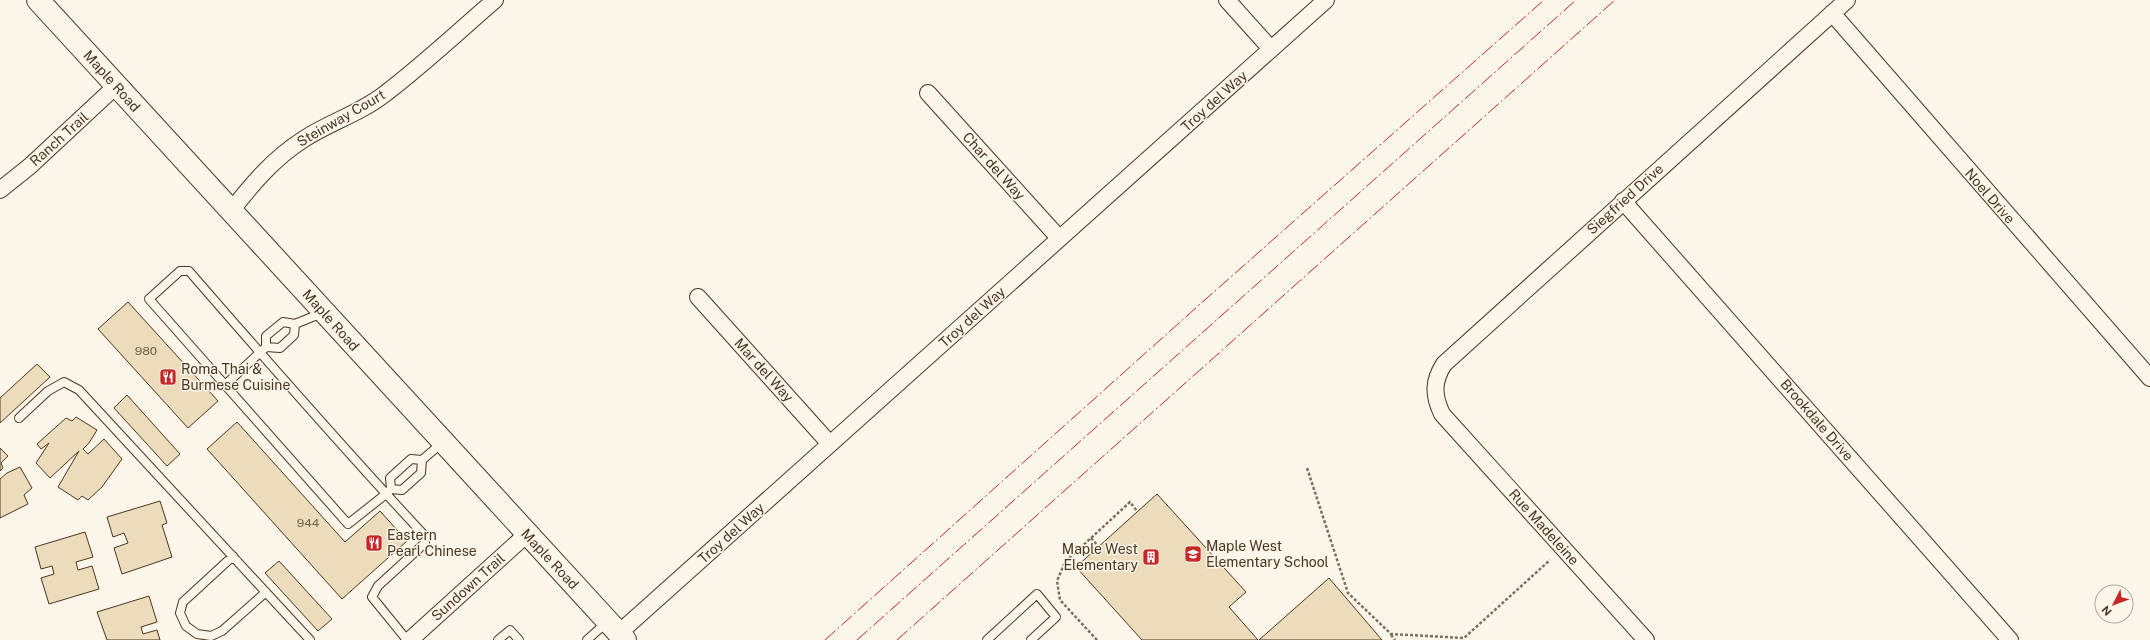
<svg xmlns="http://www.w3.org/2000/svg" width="2150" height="640" font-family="'Public Sans',sans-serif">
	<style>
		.building { fill: #ecdcbc; stroke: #4a3520 }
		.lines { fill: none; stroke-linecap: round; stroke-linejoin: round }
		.service-casing { stroke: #4a3520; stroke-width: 10 }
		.minor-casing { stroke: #4a3520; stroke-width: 18 }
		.secondary-casing { stroke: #4a3520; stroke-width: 24 }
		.path { stroke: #7f6f5c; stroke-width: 2.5; stroke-dasharray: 3 2; stroke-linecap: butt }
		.service { stroke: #fbf6e9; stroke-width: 8 }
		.minor { stroke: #fbf6e9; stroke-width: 16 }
		.secondary { stroke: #fbf6e9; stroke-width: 22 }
		.power { stroke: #c62828; stroke-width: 1; stroke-dasharray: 14 3 2 3; stroke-linecap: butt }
		.labels { text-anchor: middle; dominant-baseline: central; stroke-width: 3; stroke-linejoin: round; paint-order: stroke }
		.number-label { font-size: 12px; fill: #725f47 }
		.street-label { font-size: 14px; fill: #4a3520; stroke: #fbf6e9 }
		.poi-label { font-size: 14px; fill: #4a3520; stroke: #fbf6e9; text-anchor: start }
	</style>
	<rect width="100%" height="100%" fill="#fbf6e9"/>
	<path class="building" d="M128 302 218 401 188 428 98 329Z
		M37 364 50 377 0 423V398Z
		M127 395 180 454 167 466 114 408Z
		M76 417 97 430 89 443 83 449 88 454 104 439 122 459 102 487 88 500 82 496 78 500 58 487 79 451 50 478 36 463 49 443 41 449 37 444 66 418 72 421Z
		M237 422 345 542 380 511 407 541 342 599 207 449Z
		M0 448 8 456 1 463 3 468 0 471Z
		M20 467 32 488 24 495 28 504 0 518V479L7 473Z
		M1157 494 1246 592 1229 607 1258 640H1142L1076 567Z
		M160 501 167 523 162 525 172 557 122 574 114 548 128 543 124 533 113 537 107 517Z
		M85 532 93 557 76 562 78 570 92 566 99 589 49 604 41 578 54 574 52 566 41 569 35 547Z
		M279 561 332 619 318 631 265 573Z
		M1329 578 1382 640H1259Z
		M149 596 157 622 141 627 143 634 157 630 160 640H107L97 612Z"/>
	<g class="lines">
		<g class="service-casing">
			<path id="service" d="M295 324 322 313
				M225 385 266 347 280 348 294 335 295 324 283 322 266 336V347
				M19 418 48 391 64 382 79 390 310 640
				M422 460 443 442
				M391 489 390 478 411 459 422 460 421 473 402 490 391 489 386 494 348 524 149 299 180 271H189C267 361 345 450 425 536V543L378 586 372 597 407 640
				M233 556 183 602 180 613 186 626 197 634 211 636 222 631 266 592
				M498 640 510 630 519 640
				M587 640 607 622
				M987 640 1037 594 1056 617 1031 640"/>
		</g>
		<g class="minor-casing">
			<path id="minor" d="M1227 0 1271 49
				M1832 13 2150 378
				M928 93 1059 238
				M0 190 30 166 116 86
				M1623 201 2010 640
				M231 211C252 184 274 158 304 139 330 122 361 113 386 93 424 64 459 31 495 0
				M698 297 830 444
				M619 633 1326 0
				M410 640 527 534
				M1646 640 1442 414C1433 395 1433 381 1444 364L1847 0"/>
		</g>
		<g class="secondary-casing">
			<path id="secondary" d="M38 0 625 640"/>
		</g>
		<path class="path" d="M1307 468 1348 593 1391 634 1464 638 1550 560
			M1091 538 1099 547
			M1391 635 1395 640
			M1097 640 1060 600 1057 581 1065 562 1130 502 1137 511"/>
		<use href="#service" class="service"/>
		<use href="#minor" class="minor"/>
		<use href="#secondary" class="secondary"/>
		<path class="power" d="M825 640 1198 306 1544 0
			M857 640 1576 0
			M897 640 1615 0"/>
	</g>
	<defs>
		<g id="restaurant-square" transform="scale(0.9)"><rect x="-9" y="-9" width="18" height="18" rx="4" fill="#c62828" stroke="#fbf6e9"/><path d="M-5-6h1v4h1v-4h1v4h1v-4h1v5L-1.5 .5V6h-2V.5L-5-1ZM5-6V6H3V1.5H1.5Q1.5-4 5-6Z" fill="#fff"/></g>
		<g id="school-square" transform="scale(0.9)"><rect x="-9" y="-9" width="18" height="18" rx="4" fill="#c62828" stroke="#fbf6e9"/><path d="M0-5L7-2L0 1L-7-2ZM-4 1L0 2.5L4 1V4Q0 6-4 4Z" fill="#fff"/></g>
		<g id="building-square" transform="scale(0.9)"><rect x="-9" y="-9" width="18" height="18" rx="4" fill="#c62828" stroke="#fbf6e9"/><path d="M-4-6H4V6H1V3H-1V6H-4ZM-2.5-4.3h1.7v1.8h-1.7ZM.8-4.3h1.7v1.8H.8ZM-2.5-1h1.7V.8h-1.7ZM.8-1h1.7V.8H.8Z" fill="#fff"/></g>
	</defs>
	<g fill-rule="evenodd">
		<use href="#restaurant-square" x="168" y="377"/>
		<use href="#restaurant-square" x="374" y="543"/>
		<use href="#school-square" x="1193" y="554"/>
		<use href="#building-square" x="1151" y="557"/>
	</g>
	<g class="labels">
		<g class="number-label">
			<text x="146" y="351">980</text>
			<text x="308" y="523">944</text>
		</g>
		<g class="street-label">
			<text transform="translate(112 81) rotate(48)">Maple Road</text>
			<text transform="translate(1214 101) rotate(-42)">Troy del Way</text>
			<text transform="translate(341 118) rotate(-30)">Steinway Court</text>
			<text transform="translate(59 139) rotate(-42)">Ranch Trail</text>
			<text transform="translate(994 166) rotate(48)">Char del Way</text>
			<text transform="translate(1990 196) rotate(49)">Noel Drive</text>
			<text transform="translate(1625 199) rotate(-42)">Siegfried Drive</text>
			<text transform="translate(972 317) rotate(-42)">Troy del Way</text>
			<text transform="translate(331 320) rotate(48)">Maple Road</text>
			<text transform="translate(764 370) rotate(48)">Mar del Way</text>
			<text transform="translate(1817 420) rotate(49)">Brookdale Drive</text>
			<text transform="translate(1544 527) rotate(48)">Rue Madeleine</text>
			<text transform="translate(731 533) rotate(-42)">Troy del Way</text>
			<text transform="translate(550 559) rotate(47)">Maple Road</text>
			<text transform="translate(468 587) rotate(-42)">Sundown Trail</text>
		</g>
		<g class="poi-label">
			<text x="181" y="369">Roma Thai &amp;<tspan x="181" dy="16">Burmese Cuisine</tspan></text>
			<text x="387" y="535">Eastern<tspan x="387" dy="16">Pearl Chinese</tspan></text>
			<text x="1206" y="546">Maple West<tspan x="1206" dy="16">Elementary School</tspan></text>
			<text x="1138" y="549" text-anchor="end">Maple West<tspan x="1138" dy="16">Elementary</tspan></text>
		</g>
	</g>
	<g transform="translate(2114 604) rotate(228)"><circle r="19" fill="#fbf6e9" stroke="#b4a999"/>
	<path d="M0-3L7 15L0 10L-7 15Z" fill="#c62828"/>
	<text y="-6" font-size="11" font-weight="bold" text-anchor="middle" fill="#4a3520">N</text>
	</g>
</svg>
